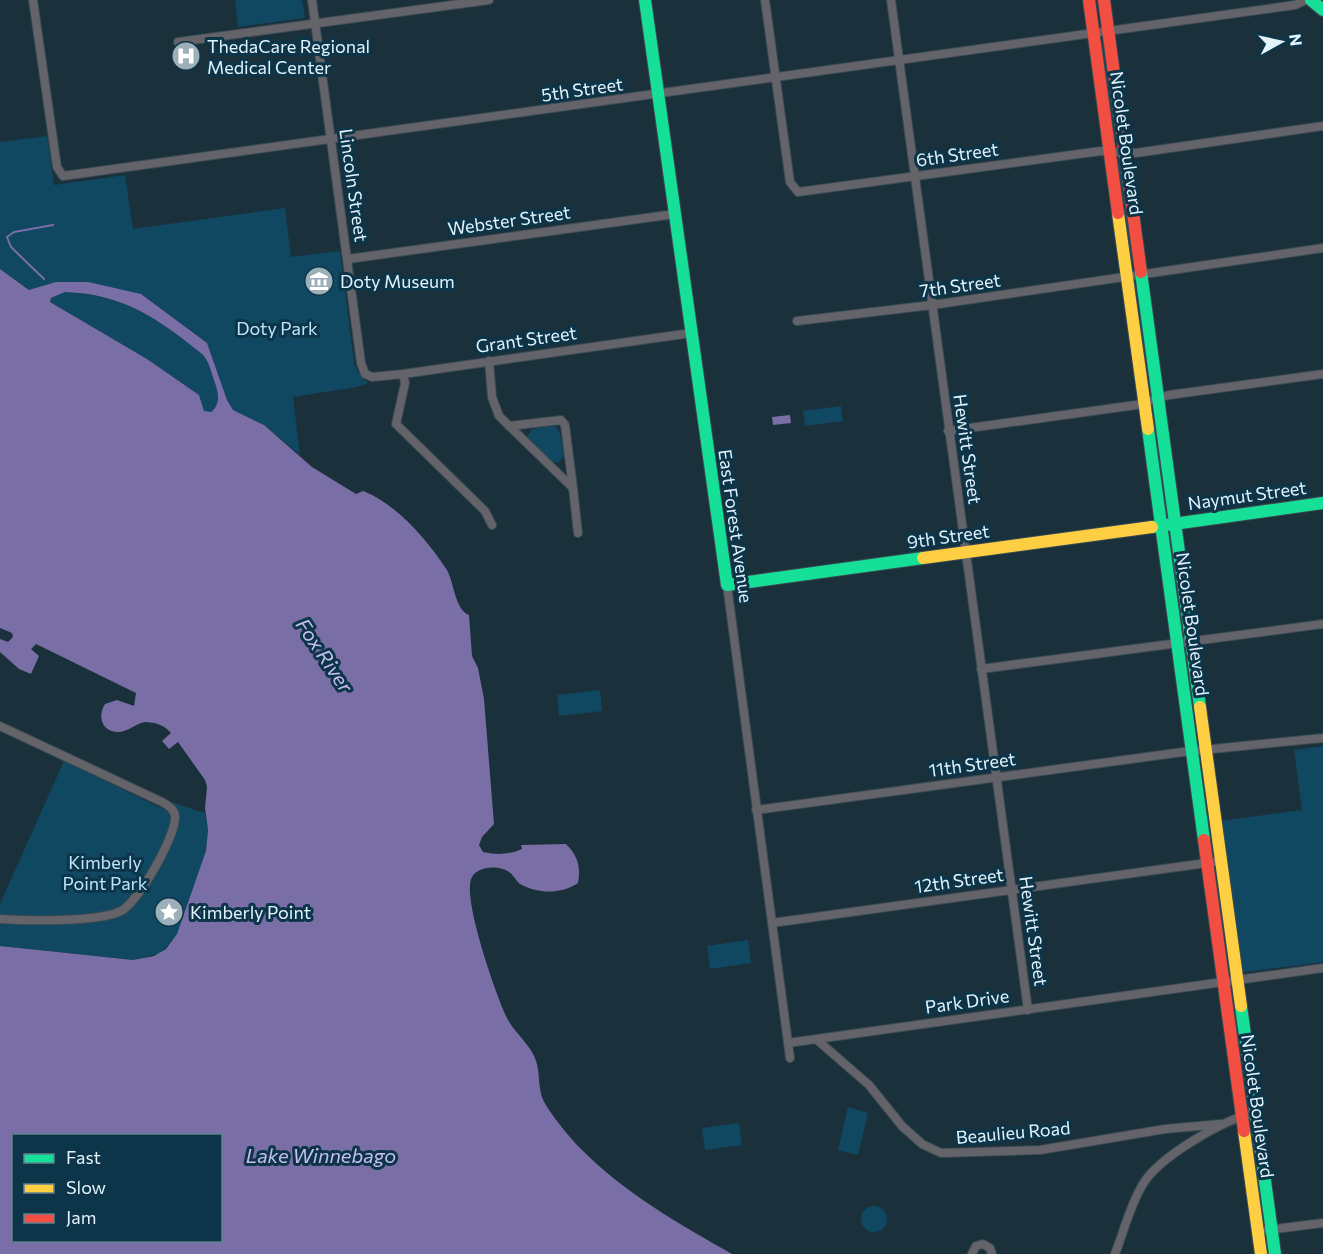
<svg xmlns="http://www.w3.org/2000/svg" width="1323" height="1254" font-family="Commissioner,sans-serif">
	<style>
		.green { fill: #104862 }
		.water { fill: #796ea6; fill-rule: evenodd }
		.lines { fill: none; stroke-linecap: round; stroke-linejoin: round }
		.stream { stroke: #796ea6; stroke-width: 2 }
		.street-casing { stroke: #394a53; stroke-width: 10 }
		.fast-casing { stroke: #394a53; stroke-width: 14 }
		.slow-casing { stroke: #394a53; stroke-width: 14 }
		.jam-casing { stroke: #394a53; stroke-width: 14 }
		.street { stroke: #636369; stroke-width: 8 }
		.fast { stroke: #16e098; stroke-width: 12 }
		.slow { stroke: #ffcf43; stroke-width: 12 }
		.jam { stroke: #f24e42; stroke-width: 12 }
		.labels { text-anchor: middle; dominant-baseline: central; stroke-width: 6; stroke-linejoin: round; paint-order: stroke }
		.poi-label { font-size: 18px; fill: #e3f3fc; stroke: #0c3549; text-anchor: start }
		.street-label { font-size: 18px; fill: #e3f3fc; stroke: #0c3549 }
		.park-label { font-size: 18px; fill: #c0e5fb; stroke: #0c3549 }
		.water-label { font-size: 20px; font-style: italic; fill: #c8bdf1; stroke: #0c3549 }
	</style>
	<rect width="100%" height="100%" fill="#1a303b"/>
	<path class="green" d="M235 0H302L305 18 238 27Z
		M1102 42H1104L1118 137 1116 139 1113 137Z
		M47 136 54 185 125 175 133 229 285 208 291 257 340 251 354 363 359 374 368 383 357 387 293 397 300 455 264 425 233 410 227 400 207 343 141 294 30 290 0 269V142Z
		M1119 161 1122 162 1135 262 1133 263 1130 261 1117 162Z
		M1135 282 1138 283 1150 389H1148L1132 285Z
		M65 292C121 294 162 320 202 354 209 361 212 374 215 383 219 394 220 405 211 412L204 411 199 395 147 359 50 302 51 298Z
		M841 406 843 421 805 426 803 411Z
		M1154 411H1156L1169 511 1167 513H1165L1151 412Z
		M549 426 556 427 560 433 564 456 558 463 551 461 527 437 532 429Z
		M1170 534 1185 631 1183 632 1168 535Z
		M1186 650H1188L1200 739 1198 740Z
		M600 690 602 711 559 716 557 695Z
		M1323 746V962L1244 972 1240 968 1220 821 1302 810 1294 750Z
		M64 761 165 810 174 803 205 813 208 830 206 851 197 883 177 935 161 953 133 960 0 946V904Z
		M1201 762 1215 851 1211 852Z
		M1218 880 1231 966 1229 967 1216 882Z
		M748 940 751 963 710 969 707 946Z
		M1232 991 1250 1107 1248 1108 1245 1107Z
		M848 1107 868 1113 858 1155 838 1150Z
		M739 1123 742 1145 705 1150 702 1128Z
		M1249 1127H1252L1265 1220 1263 1221Z
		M861 1219a13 13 0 1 1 26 0a13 13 0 1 1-26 0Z"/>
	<path class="water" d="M0 269 29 290 56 282H88L141 294 207 343 227 400 233 410 264 425 312 467 356 494 363 491C397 504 428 541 447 570 454 582 455 610 469 615L472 656 478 668 484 699 494 824 482 837 479 845 483 852C497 855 508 855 522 849L521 845 566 844C578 856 581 867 578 883 562 894 539 894 522 885 516 882 514 875 509 872 500 865 478 866 472 877 461 896 496 994 506 1016 513 1032 531 1044 536 1061 540 1072 538 1085 542 1097 546 1109 570 1138 580 1148 623 1192 679 1224 732 1254H0V946L133 960 154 956 166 949 177 934 206 851 208 830 205 808 207 787 205 780 178 742 169 749 162 741 171 733C164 725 157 723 146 722 138 722 129 731 120 732 102 733 97 717 105 704L117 700 134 706 136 693 36 644 31 649 39 656 31 674 19 669 0 652V639L8 642 13 637 12 633 0 628ZM65 292C124 294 160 320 202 354 209 360 212 375 215 383 219 394 220 405 211 412L204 411 199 395 147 359 50 302 51 298ZM14 1136H220V1240H14Z
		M790 415 791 423 773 425 772 417Z"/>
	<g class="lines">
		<path class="stream" d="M44 279 11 247 7 237 14 232 53 225"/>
		<g class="street-casing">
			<path id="street" d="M33 0 57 167 63 176 1295 5 1306 0
				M312 0 361 363 365 374 372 377 403 374 691 333
				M765 0 790 182 798 192 1101 151 1136 153 1323 126
				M891 0 1028 1010
				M178 42 489 0
				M348 259 675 214
				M797 321 932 305 1323 248
				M489 361 492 397 499 416 573 488 578 533
				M403 374 405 383 396 424 485 511 492 525
				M509 426 561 420 565 425 573 488
				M948 431 1136 405 1169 395 1323 374
				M727 585 790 1058
				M981 669 1323 624
				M0 726 162 802C169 806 176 810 175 819 174 839 137 905 119 912 94 922 28 921 0 919
				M756 810 1183 752 1323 738
				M772 923 1221 861
				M816 1039 869 1085 902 1126 922 1144 941 1153 1040 1150 1165 1129 1221 1124
				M788 1043 1323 968
				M1267 1230 1323 1223
				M972 1254 976 1246 983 1244 990 1248 992 1254
				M1115 1254C1124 1231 1130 1205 1143 1184 1159 1157 1225 1118 1256 1113"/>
		</g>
		<g class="fast-casing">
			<path id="fast" d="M645 0 727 585 923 558
				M1311 0 1323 10
				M1141 272 1200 707
				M1148 429 1204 840
				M1152 527 1323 503
				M1241 1006 1275 1254"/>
		</g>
		<g class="slow-casing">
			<path id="slow" d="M1118 213 1148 429
				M923 558 1152 527
				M1200 707 1241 1006
				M1244 1131 1261 1254"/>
		</g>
		<g class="jam-casing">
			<path id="jam" d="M1089 0 1118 213
				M1104 0 1141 272
				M1204 840 1244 1131"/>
		</g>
		<use href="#street" class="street"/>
		<use href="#fast" class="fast"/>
		<use href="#slow" class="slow"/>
		<use href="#jam" class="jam"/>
	</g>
	<defs>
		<g id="hospital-disc" transform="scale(1.5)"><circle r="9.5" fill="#9dafb8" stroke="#0c3549"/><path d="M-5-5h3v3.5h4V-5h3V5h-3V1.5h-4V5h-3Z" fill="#fff"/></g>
		<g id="museum-disc" transform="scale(1.5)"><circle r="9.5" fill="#9dafb8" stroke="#0c3549"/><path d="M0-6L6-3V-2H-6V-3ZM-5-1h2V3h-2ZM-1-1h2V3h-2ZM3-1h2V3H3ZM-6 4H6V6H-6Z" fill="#fff"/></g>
		<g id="sight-disc" transform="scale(1.5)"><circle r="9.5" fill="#9dafb8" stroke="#0c3549"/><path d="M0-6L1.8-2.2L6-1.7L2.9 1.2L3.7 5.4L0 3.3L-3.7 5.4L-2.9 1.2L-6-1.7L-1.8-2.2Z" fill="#fff"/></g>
	</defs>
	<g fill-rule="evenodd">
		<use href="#hospital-disc" x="186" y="56"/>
		<use href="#museum-disc" x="319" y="281"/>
		<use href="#sight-disc" x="169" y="912"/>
	</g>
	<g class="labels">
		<g class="poi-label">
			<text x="207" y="46">ThedaCare Regional<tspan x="207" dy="21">Medical Center</tspan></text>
			<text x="340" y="281">Doty Museum</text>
			<text x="190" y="912">Kimberly Point</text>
		</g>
		<g class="street-label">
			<text transform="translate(582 89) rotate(-8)">5th Street</text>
			<text transform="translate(1127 143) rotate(82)">Nicolet Boulevard</text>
			<text transform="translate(957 154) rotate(-8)">6th Street</text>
			<text transform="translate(354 185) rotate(82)">Lincoln Street</text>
			<text transform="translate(509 220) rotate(-8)">Webster Street</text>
			<text transform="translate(960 285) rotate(-8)">7th Street</text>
			<text transform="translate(526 339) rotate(-8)">Grant Street</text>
			<text transform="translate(968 449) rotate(82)">Hewitt Street</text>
			<text transform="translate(1247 495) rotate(-8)">Naymut Street</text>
			<text transform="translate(736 526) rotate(82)">East Forest Avenue</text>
			<text transform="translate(948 536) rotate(-8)">9th Street</text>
			<text transform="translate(1193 624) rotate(82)">Nicolet Boulevard</text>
			<text transform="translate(972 764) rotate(-8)">11th Street</text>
			<text transform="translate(959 880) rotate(-8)">12th Street</text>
			<text transform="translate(1034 931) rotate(82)">Hewitt Street</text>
			<text transform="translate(967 1001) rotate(-8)">Park Drive</text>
			<text transform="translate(1258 1106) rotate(82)">Nicolet Boulevard</text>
			<text transform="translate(1013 1132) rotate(-5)">Beaulieu Road</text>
		</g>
		<g class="park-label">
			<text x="277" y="328">Doty Park</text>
			<text x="105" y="862">Kimberly<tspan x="105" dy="21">Point Park</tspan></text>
		</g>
		<g class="water-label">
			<text transform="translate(325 655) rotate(56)">Fox River</text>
			<text x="321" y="1155">Lake Winnebago</text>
		</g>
	</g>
	<rect x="12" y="1134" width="210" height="108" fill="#0c3549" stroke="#628191" stroke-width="1.5"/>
	<rect x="24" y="1154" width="30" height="9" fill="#16e098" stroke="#628191" stroke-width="1.5"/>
	<text x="66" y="1164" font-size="18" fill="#e3f3fc">Fast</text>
	<rect x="24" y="1184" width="30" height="9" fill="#ffcf43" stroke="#628191" stroke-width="1.5"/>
	<text x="66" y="1194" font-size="18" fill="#e3f3fc">Slow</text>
	<rect x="24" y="1214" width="30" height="9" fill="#f24e42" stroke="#628191" stroke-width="1.5"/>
	<text x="66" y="1224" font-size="18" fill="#e3f3fc">Jam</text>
	<g transform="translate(1281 42) rotate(82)" stroke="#0c3549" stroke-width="4.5" paint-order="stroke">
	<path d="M0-4.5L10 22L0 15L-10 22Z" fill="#e3f3fc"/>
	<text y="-9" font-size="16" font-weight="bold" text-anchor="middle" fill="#e3f3fc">N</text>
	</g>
</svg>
